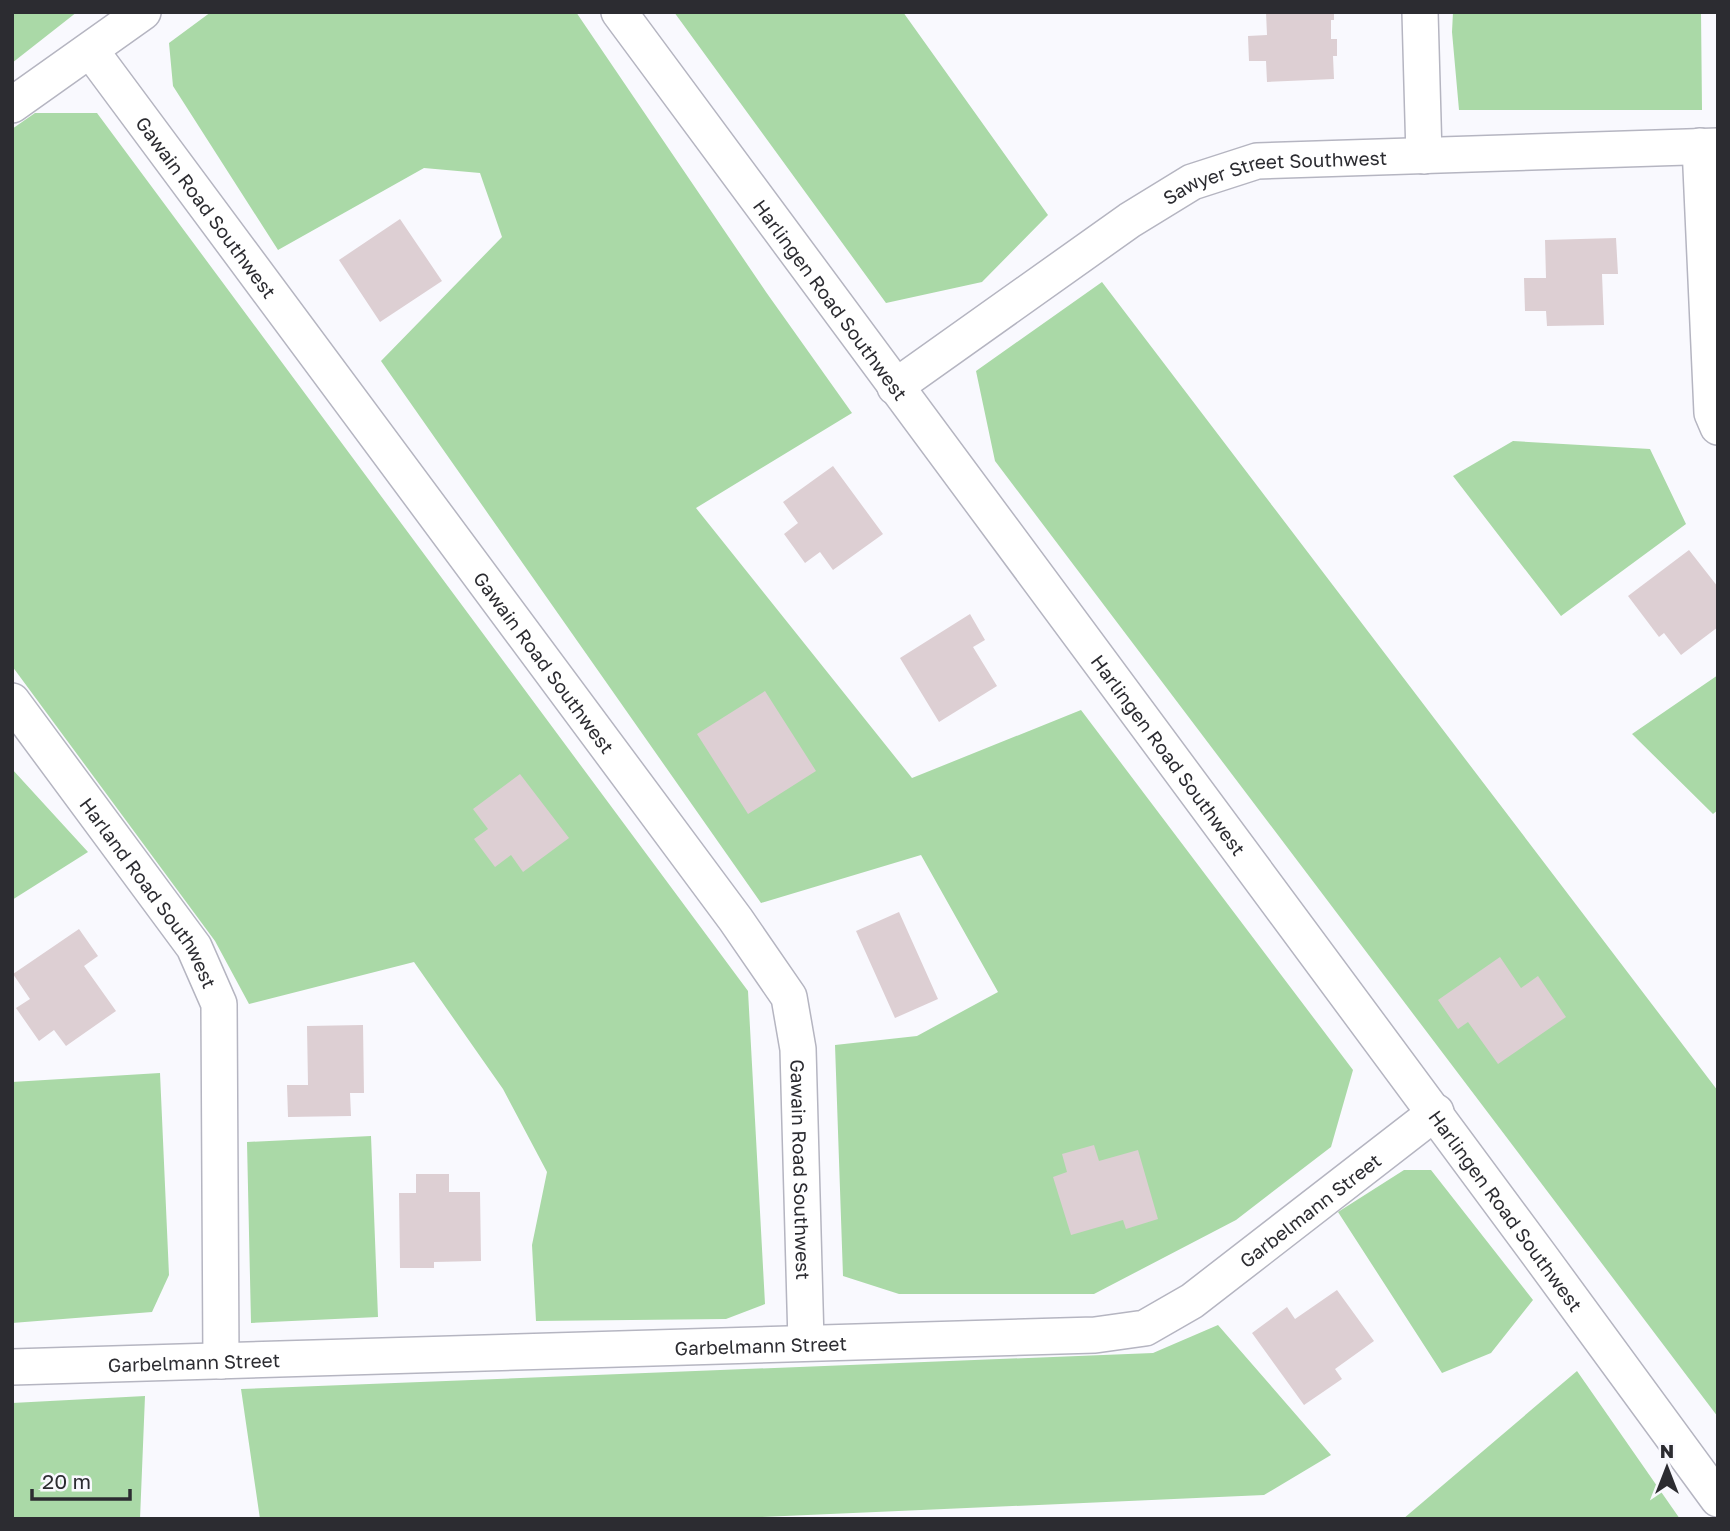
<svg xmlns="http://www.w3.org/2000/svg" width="1730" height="1531" font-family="'Golos Text',sans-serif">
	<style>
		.green { fill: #aad9a7 }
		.building { fill: #ddcfd3 }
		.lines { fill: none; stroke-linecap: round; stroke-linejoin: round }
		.street-casing { stroke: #b5b5c1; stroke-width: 38 }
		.street { stroke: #fff; stroke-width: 35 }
		.labels { text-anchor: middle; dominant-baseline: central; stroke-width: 7; stroke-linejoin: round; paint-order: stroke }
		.street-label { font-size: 19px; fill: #2c2c31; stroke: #f9f9fe }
	</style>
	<rect width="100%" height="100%" fill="#f9f9fe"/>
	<path class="green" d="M12 12H77L12 63Z
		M211 12H576L766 292 852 413 696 508 912 778 1081 710 1353 1070 1331 1147 1236 1220 1094 1294H899L843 1276 835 1045 917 1036 998 992 921 855 761 903 381 361 502 237 480 173 424 168 278 250 173 86 169 43Z
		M674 12H903L1048 215 982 282 886 303Z
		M1453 12H1701L1702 110H1459L1452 32Z
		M35 113H97L748 991 765 1304 726 1319 536 1321 532 1245 547 1172 503 1089 414 962 249 1004 215 941 12 666V129Z
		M1102 282 1718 1091V1417L995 461 976 371Z
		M1513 441 1650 449 1686 524 1561 616 1453 476Z
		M1718 675V810L1713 814 1632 734Z
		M12 769 88 852 12 900Z
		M160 1073 169 1275 152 1312 12 1323V1082Z
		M371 1136 378 1317 251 1323 247 1142Z
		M1404 1170H1431L1533 1300 1491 1353 1442 1373 1338 1212Z
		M1218 1325 1331 1455 1264 1495 719 1519H260L241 1389 1153 1353Z
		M1577 1371 1680 1519H1403Z
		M145 1396 140 1519H12V1403Z"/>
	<path class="building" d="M1266 12H1334V20H1331V39H1337V56H1333L1334 79 1267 82 1266 61H1249L1248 36 1267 35Z
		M400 219 442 281 380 322 339 260Z
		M1616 238 1618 274H1602L1604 325 1547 326 1546 311H1525L1524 278H1546L1545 240Z
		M833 466 883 534 833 570 820 552 805 563 784 534 798 523 783 502Z
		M1689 550 1718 587V627L1681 655 1664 633 1659 637 1628 596Z
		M970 614 985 640 973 647 997 686 939 722 900 658Z
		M765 691 816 771 748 814 697 734Z
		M520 774 569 838 523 872 511 855 495 867 474 839 488 829 473 809Z
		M899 912 938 999 895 1018 856 931Z
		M79 929 98 956 84 966 116 1011 66 1046 54 1030 39 1041 16 1008 30 999 13 974Z
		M1500 957 1521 988 1538 976 1566 1017 1498 1064 1468 1022 1458 1029 1438 1000Z
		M363 1025 364 1093H350L351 1116 288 1117 287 1085H308L307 1026Z
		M1094 1145 1099 1161 1138 1150 1158 1219 1126 1229 1123 1220 1071 1235 1053 1177 1067 1172 1062 1154Z
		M416 1174H449V1192H480L481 1261 434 1262V1268H400L399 1193H416Z
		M1337 1290 1374 1341 1335 1369 1342 1379 1304 1405 1252 1333 1287 1307 1295 1319Z"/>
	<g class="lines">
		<g class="street-casing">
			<g id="street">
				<path id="s1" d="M619 12C984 509 1355 1001 1718 1499"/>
				<path d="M1420 12 1424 156"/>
				<path id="s2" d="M91 51 736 920 789 997 798 1049 806 1342"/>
				<path d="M12 105 143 12"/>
				<path d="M1700 146 1712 413 1718 427"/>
				<path id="s3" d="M895 387 1130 220 1192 182 1257 161 1718 146"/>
				<path id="s4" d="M12 701 194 947 219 1004 221 1361"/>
				<path id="s5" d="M12 1367 1095 1335 1145 1328 1192 1301 1436 1112"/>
			</g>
		</g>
		<use href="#street" class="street"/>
	</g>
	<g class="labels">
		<g class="street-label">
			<text stroke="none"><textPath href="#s3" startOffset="444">Sawyer Street Southwest</textPath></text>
			<text stroke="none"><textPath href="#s2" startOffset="194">Gawain Road Southwest</textPath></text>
			<text stroke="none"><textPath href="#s1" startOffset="357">Harlingen Road Southwest</textPath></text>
			<text stroke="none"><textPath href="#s2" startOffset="761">Gawain Road Southwest</textPath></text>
			<text stroke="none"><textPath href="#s1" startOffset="924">Harlingen Road Southwest</textPath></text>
			<text stroke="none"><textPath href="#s4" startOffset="236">Harland Road Southwest</textPath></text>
			<text stroke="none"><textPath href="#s2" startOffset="1349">Gawain Road Southwest</textPath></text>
			<text stroke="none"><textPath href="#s5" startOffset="1337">Garbelmann Street</textPath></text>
			<text stroke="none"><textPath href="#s1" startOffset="1491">Harlingen Road Southwest</textPath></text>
			<text stroke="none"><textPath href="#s5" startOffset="749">Garbelmann Street</textPath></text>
			<text stroke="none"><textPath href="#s5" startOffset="182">Garbelmann Street</textPath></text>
		</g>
	</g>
	<rect width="1730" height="1531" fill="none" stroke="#2c2c31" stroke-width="28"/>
	<g transform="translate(1667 1468)" stroke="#f9f9fe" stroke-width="5" paint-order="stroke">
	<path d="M0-5L12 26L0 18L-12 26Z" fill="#2c2c31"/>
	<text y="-10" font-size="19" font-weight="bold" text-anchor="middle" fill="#2c2c31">N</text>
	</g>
	<path d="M32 1489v10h98v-10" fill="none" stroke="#2c2c31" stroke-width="3.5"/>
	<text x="42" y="1489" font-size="21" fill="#2c2c31" stroke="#f9f9fe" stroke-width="5" paint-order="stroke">20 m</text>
</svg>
